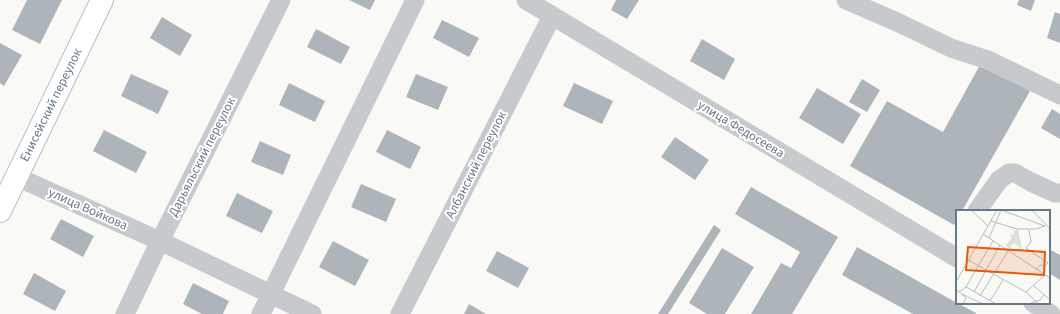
<svg xmlns="http://www.w3.org/2000/svg" width="1060" height="314" font-family="'Source Sans 3',sans-serif">
	<style>
		.building { fill: #adb5bb }
		.lines { fill: none; stroke-linecap: round; stroke-linejoin: round }
		.major-casing { stroke: #b9bdc1; stroke-width: 24 }
		.minor { stroke: #c6cacd; stroke-width: 19 }
		.major { stroke: #fff; stroke-width: 22 }
		.labels { text-anchor: middle; dominant-baseline: central; stroke-width: 4; stroke-linejoin: round; paint-order: stroke }
		.street-label { font-size: 13px; fill: #677888; stroke: #fff }
		.inset-road { fill: none; stroke: #b6bdc3; stroke-width: 1 }
		.view { fill: #e8590c; fill-opacity: 0.15; stroke: #e8590c; stroke-width: 2 }
		.inset-edge { fill: none; stroke: #677888; stroke-width: 2 }
	</style>
	<rect width="100%" height="100%" fill="#f9f9f6"/>
	<path class="building" d="M27 0H62L40 44 12 30Z
		M349 0H375L370 10Z
		M616 0H639L627 19 611 10Z
		M1019 0H1035L1031 11 1017 5Z
		M1055 12 1060 14V43L1047 38Z
		M162 17 192 35 180 56 150 38Z
		M442 20 479 38 469 57 433 38Z
		M316 29 350 47 341 64 307 47Z
		M702 39 735 59 724 80 690 61Z
		M0 43 22 55 4 86 0 83Z
		M981 63 1030 91 962 211H957V219L954 225 850 166 887 101 943 132Z
		M131 74 169 91 158 114 121 96Z
		M416 74 448 87 438 110 406 97Z
		M862 79 880 90 867 112 849 102Z
		M289 83 325 101 315 122 279 105Z
		M574 83 613 101 602 124 563 106Z
		M817 88 861 114 843 144 799 118Z
		M1052 109 1060 114V139L1041 128Z
		M104 130 147 152 136 173 93 151Z
		M387 130 421 147 410 169 376 152Z
		M675 137 709 160 695 180 661 157Z
		M260 141 291 155 283 175 251 162Z
		M361 184 396 199 386 222 351 207Z
		M751 187 838 237 792 314H751L781 263 791 268 800 252 735 214Z
		M237 193 273 211 262 233 226 216Z
		M61 219 94 236 83 257 50 239Z
		M714 225 721 230 668 314H658Z
		M333 241 369 260 355 286 319 267Z
		M857 247 957 303 976 313V314H913L842 275Z
		M722 248 754 267 725 314H707L689 303Z
		M1049 249 1060 255V280L1049 273Z
		M497 251 529 268 518 288 486 271Z
		M34 273 66 291 55 311 23 294Z
		M193 283 229 301 223 314H202L183 304Z
		M469 304 486 314H464Z"/>
	<g class="lines">
		<g class="major-casing">
			<path id="major" d="M0 211 102 0"/>
		</g>
		<path class="minor" d="M526 0 957 258
			M846 0 897 22 951 48 988 60 1060 95
			M17 177 160 241 312 314
			M977 211 999 180 1009 173H1015L1031 182 1055 193H1060
			M1033 303 1051 314
			M125 314 160 241 281 0
			M261 314 415 0
			M400 314 552 16"/>
		<use href="#major" class="major"/>
	</g>
	<g class="labels">
		<g class="street-label">
			<text transform="translate(51 105) rotate(-64)">Енисейский переулок</text>
			<text transform="translate(741 129) rotate(31)">улица Федосеева</text>
			<text transform="translate(202 157) rotate(-63)">Дарьяльский переулок</text>
			<text transform="translate(476 165) rotate(-63)">Албанский переулок</text>
			<text transform="translate(88 209) rotate(24)">улица Войкова</text>
		</g>
	</g>
	<g transform="translate(956 210)">
		<rect width="94" height="94" fill="#f9f9f6"/>
		<path d="M58 20H62L66 39 58 33 53 39 50 35 56 28 54 25 58 24Z" fill="#dae1d7"/>
		<path class="inset-road" d="M15 0 32 16M45 0 89 16M76 0 94 19M35 11 61 19H80L89 16M73 20 75 32 70 38 92 53 89 56 84 55 80 60M27 24 94 68M33 28 45 0M12 50 70 82 88 66M0 72 41 0M78 76 94 90M10 77 37 31M0 79 10 88 7 94M3 82 10 77 40 94M18 82 44 35M70 82 83 94M6 84 27 94M24 86 52 41M34 91 47 70M72 94 84 90 88 85"/>
		<path class="view" d="M12 37 89 42 88 65 10 60Z"/>
		<rect width="94" height="94" class="inset-edge"/>
	</g>
</svg>
